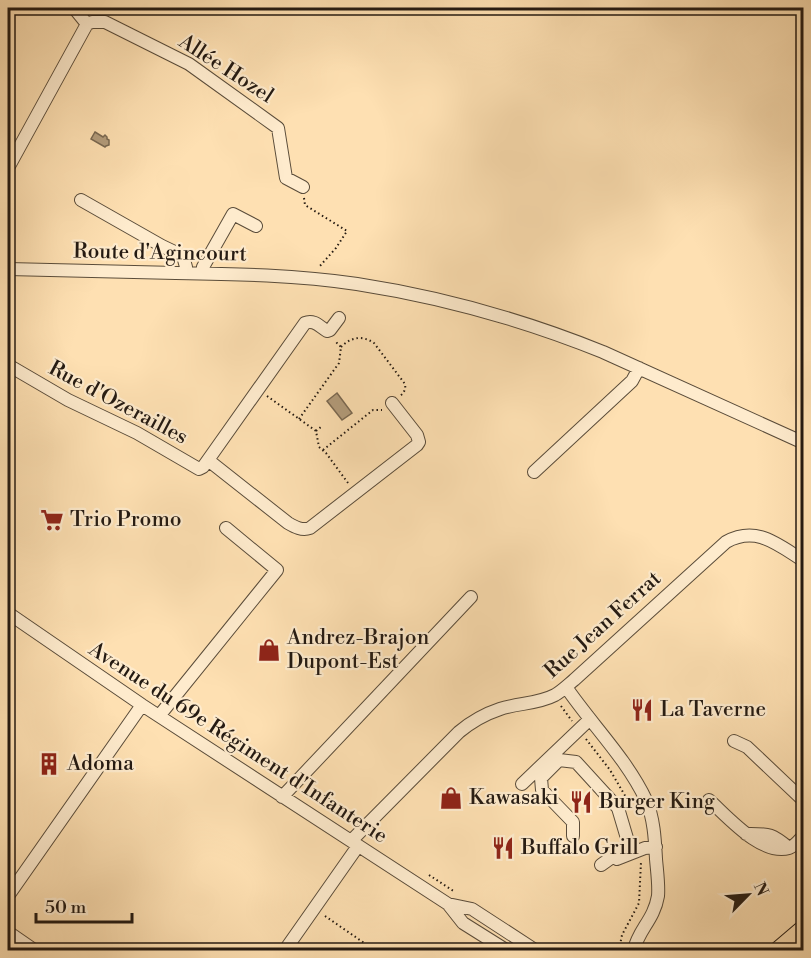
<svg xmlns="http://www.w3.org/2000/svg" width="811" height="958" font-family="'Libre Bodoni',serif">
	<style>
		.water { fill: #b49d7c; stroke: #7a6952; stroke-width: 1.5 }
		.lines { fill: none; stroke-linecap: round; stroke-linejoin: round }
		.minor-casing { stroke: #5a4c3a; stroke-width: 14 }
		.major-casing { stroke: #241a12; stroke-width: 17 }
		.path { stroke: #241a12; stroke-width: 2; stroke-dasharray: 1.5 3; stroke-linecap: butt }
		.minor { stroke: #feebcd; stroke-width: 12 }
		.major { stroke: #fee0b2; stroke-width: 15 }
		.labels { text-anchor: middle; dominant-baseline: central; stroke-width: 4.5; stroke-linejoin: round; paint-order: stroke }
		.street-label { font-size: 21px; fill: #241a12; stroke: #feebcd }
		.poi-label { font-size: 21px; fill: #241a12; stroke: #feebcd; text-anchor: start }
	</style>
	<rect width="100%" height="100%" fill="#fee0b2"/>
	<filter id="stains"><feTurbulence type="fractalNoise" baseFrequency=".00333" numOctaves="4"/><feColorMatrix values="0 0 0 0 .2 0 0 0 0 .09 0 0 0 0 .02 0 0 0 .5 -.17"/></filter>
	<radialGradient id="worn" r=".72"><stop offset=".6" stop-color="#630" stop-opacity="0"/><stop offset="1" stop-color="#630" stop-opacity=".3"/></radialGradient>
	<path class="water" d="M95 132 103 137 105 135 107 137V139L109 140V145L106 146 105 147 91 139Z
		M337 393 352 413 342 420 327 401Z"/>
	<g class="lines">
		<g class="minor-casing">
			<path id="minor" d="M87 24 92 22H105L189 64 278 128 286 178 303 187
				M8 168 87 24 74 8
				M81 200 162 246 183 256 186 267 185 273
				M8 269C64 270 120 272 176 273 237 274 297 275 357 284 441 297 524 320 603 352L804 443
				M202 273 203 267 233 214 256 226
				M8 365 68 400 137 433 199 469 203 467 208 460 305 323C314 319 320 327 327 331L330 330 339 318
				M208 460 288 523C295 527 302 531 310 528L417 445 419 442 417 435 392 403
				M534 472 632 381 639 368
				M8 613 142 705 448 904 463 923 506 950
				M566 687C592 725 626 758 646 800 654 818 655 840 656 859 657 871 659 885 658 896 654 920 638 930 634 950
				M159 716 277 570 226 528
				M734 741 747 747 804 801
				M522 784 589 720
				M282 797 471 597
				M709 800C727 816 761 856 789 848 795 846 799 840 804 835
				M746 834C769 834 771 833 789 848
				M573 836V822L542 790 541 778 559 760 576 762 618 808 629 845 601 865
				M351 841 459 732C471 722 485 714 500 709 518 703 538 704 555 695 562 691 568 685 574 680L726 542C757 525 778 545 804 561
				M617 859 645 848 656 847
				M8 896 142 705
				M448 904 472 909 535 950
				M8 932 34 950
				M285 950 358 846"/>
		</g>
		<g class="major-casing">
			<path id="major" d="M777 950 804 927"/>
		</g>
		<path class="path" d="M304 198 305 205 347 231 336 248 319 267
			M341 347C351 337 362 335 374 343L405 384C406 389 404 393 400 396
			M267 396 316 431 319 447 326 453 348 483
			M299 419 339 363 341 347 335 341
			M316 431 322 426
			M323 450 373 410H382
			M561 706 572 721
			M586 739 610 770 627 799
			M429 875 455 892
			M325 916 370 947
			M619 950 622 935 639 903 641 862"/>
		<use href="#minor" class="minor"/>
		<use href="#major" class="major"/>
	</g>
	<defs>
		<g id="supermarket-bare" transform="scale(1.8)"><path d="M-6-5.5h2.5l.6 2H6L4.5 2H-2.5L-4.4-4H-6ZM-1.5 3.2a1.3 1.3 0 1 0 .1 0ZM3 3.2a1.3 1.3 0 1 0 .1 0Z" fill="#8f2418" stroke="#feebcd" stroke-width="2.5" paint-order="stroke"/></g>
		<g id="shop-bare" transform="scale(1.8)"><path d="M-5-2.5h2.3a2.7 3.5 0 0 1 5.4 0H5L5.5 6h-11ZM-1.5-2.5h3a1.5 2.3 0 0 0-3 0Z" fill="#8f2418" stroke="#feebcd" stroke-width="2.5" paint-order="stroke"/></g>
		<g id="restaurant-bare" transform="scale(1.8)"><path d="M-5-6h1v4h1v-4h1v4h1v-4h1v5L-1.5 .5V6h-2V.5L-5-1ZM5-6V6H3V1.5H1.5Q1.5-4 5-6Z" fill="#8f2418" stroke="#feebcd" stroke-width="2.5" paint-order="stroke"/></g>
		<g id="building-bare" transform="scale(1.8)"><path d="M-4-6H4V6H1V3H-1V6H-4ZM-2.5-4.3h1.7v1.8h-1.7ZM.8-4.3h1.7v1.8H.8ZM-2.5-1h1.7V.8h-1.7ZM.8-1h1.7V.8H.8Z" fill="#8f2418" stroke="#feebcd" stroke-width="2.5" paint-order="stroke"/></g>
	</defs>
	<g fill-rule="evenodd">
		<use href="#supermarket-bare" x="52" y="520"/>
		<use href="#shop-bare" x="269" y="650"/>
		<use href="#restaurant-bare" x="642" y="710"/>
		<use href="#building-bare" x="49" y="764"/>
		<use href="#shop-bare" x="451" y="798"/>
		<use href="#restaurant-bare" x="581" y="802"/>
		<use href="#restaurant-bare" x="503" y="848"/>
	</g>
	<g class="labels">
		<g class="street-label">
			<text transform="translate(226 69) rotate(33)">Allée Hozel</text>
			<text transform="translate(160 253) rotate(1)">Route d'Agincourt</text>
			<text transform="translate(118 403) rotate(28)">Rue d'Ozerailles</text>
			<text transform="translate(603 625) rotate(-42)">Rue Jean Ferrat</text>
			<text transform="translate(238 743) rotate(33)">Avenue du 69e Régiment d'Infanterie</text>
		</g>
		<g class="poi-label">
			<text x="70" y="520">Trio Promo</text>
			<text x="287" y="638">Andrez-Brajon<tspan x="287" dy="24">Dupont-Est</tspan></text>
			<text x="660" y="710">La Taverne</text>
			<text x="67" y="764">Adoma</text>
			<text x="469" y="798">Kawasaki</text>
			<text x="599" y="802">Burger King</text>
			<text x="521" y="848">Buffalo Grill</text>
		</g>
	</g>
	<rect width="811" height="958" fill="none" stroke="#fee0b2" stroke-width="30"/>
	<rect x="9" y="9" width="793" height="940" fill="none" stroke="#241a12" stroke-width="3"/>
	<rect x="15" y="15" width="781" height="928" fill="none" stroke="#241a12" stroke-width="1.5"/>
	<g transform="translate(748 895) rotate(65)" stroke="#feebcd" stroke-width="4.5" paint-order="stroke">
	<path d="M0-4.5L10 22L0 15L-10 22Z" fill="#241a12"/>
	<text y="-9" font-size="16" font-weight="bold" text-anchor="middle" fill="#241a12">N</text>
	</g>
	<path d="M36 913v9h96v-9" fill="none" stroke="#241a12" stroke-width="3"/>
	<text x="45" y="913" font-size="18" fill="#241a12" stroke="#feebcd" stroke-width="4.5" paint-order="stroke">50 m</text>
	<rect width="100%" height="100%" filter="url(#stains)"/>
	<rect width="100%" height="100%" fill="url(#worn)"/>
</svg>
